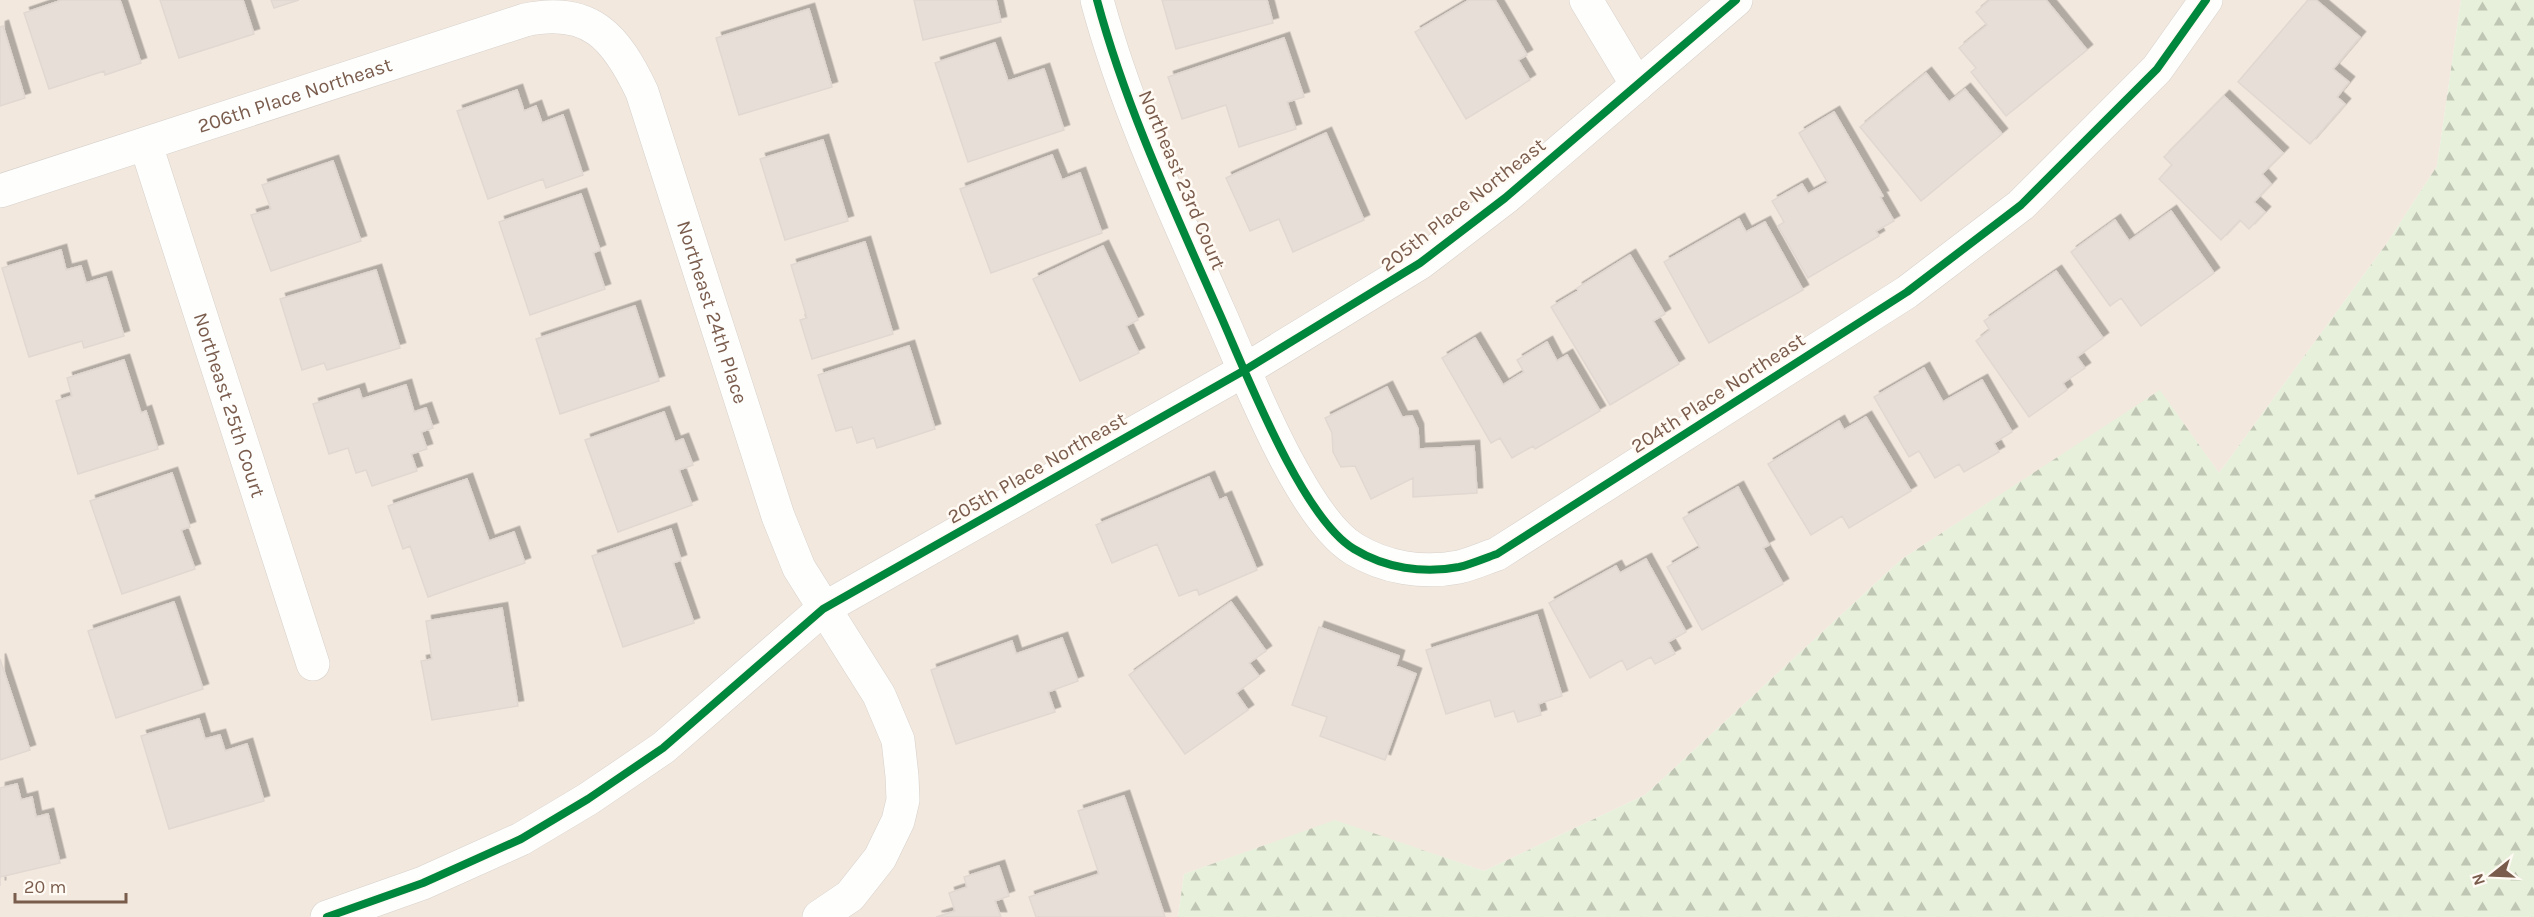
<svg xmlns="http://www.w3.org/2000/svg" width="2534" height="917" font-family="Karla,sans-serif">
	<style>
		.residential { fill: #f2e8de }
		.forest { fill: url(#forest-firs) }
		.building { fill: #e6ded7; stroke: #e2d8d2; stroke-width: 1.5; filter: url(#shadow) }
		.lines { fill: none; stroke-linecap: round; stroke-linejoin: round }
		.minor-casing { stroke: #d7d1cb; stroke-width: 34 }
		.tertiary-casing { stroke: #d7d1cb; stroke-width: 34 }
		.minor { stroke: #fefefd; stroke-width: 33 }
		.tertiary { stroke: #fefefd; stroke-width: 33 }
		.cycleway-casing { stroke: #fffaf3; stroke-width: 11 }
		.cycleway { stroke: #00873e; stroke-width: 8 }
		.labels { text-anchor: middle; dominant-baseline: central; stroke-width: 5; stroke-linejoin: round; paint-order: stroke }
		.street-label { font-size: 20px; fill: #7a5c4d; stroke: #fffaf3 }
	</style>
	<defs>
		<pattern id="forest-firs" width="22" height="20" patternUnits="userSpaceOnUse" patternTransform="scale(1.5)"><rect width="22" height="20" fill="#e7f0db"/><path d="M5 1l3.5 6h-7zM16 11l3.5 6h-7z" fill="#c0c6b4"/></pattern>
		<filter id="shadow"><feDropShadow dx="5.5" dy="-5.5" stdDeviation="0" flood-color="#0004"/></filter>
	</defs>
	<rect width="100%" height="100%" fill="#f9f5f0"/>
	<path class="residential" d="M0 0H2461L2437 166 2387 243 2219 473 2160 391 1902 559 1645 795 1484 871 1335 821 1184 874 1178 917H0Z"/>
	<path class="forest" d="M2461 0H2534V917H1178L1184 874 1335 820 1484 871 1645 795 1902 559 2160 390 2219 473 2387 243 2437 166Z"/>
	<path class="building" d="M62 0H120L141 63 105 75 104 71 49 89 24 13Z
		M160 0H243L254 34 179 58Z
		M271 0H299L274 8Z
		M914 0H996L1001 22 923 40Z
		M1162 0H1267L1273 23 1176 49Z
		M1469 0H1495L1527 55 1518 60 1530 80 1466 119 1415 32Z
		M1990 0H2046L2087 50 2006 116 1971 72 1976 68 1959 48 1987 25 1976 12Z
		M2308 0H2316L2360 37 2333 69 2349 82 2337 97 2345 104 2310 144 2238 82Z
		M809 9 832 87 739 115 716 38Z
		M3 26 25 98 0 106V27Z
		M1284 38 1304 97 1287 102 1296 129 1239 147 1226 105 1182 119 1168 77Z
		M995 43 1008 81 1044 69 1064 130 968 162 935 63Z
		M1926 73 1949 102 1965 89 2002 134 1921 201 1860 127Z
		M517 90 524 111 536 106 542 123 563 115 583 175 546 188 543 179 488 199 457 111Z
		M2224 96 2283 153 2262 174 2271 184 2254 202 2265 212 2249 229 2240 220 2221 240 2159 179 2172 165 2164 157Z
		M1834 112 1883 196 1880 197 1894 221 1876 231 1879 236 1808 278 1778 226 1784 222 1772 201 1802 184 1808 194 1828 183 1799 133Z
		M1326 133 1364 220 1293 252 1279 219 1250 231 1226 178Z
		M823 140 848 221 785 240 760 159Z
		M1052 155 1062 180 1080 173 1102 233 991 273 960 189Z
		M333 161 361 241 271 271 251 215 271 209 262 185Z
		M581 194 600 250 593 253 605 289 530 315 499 222Z
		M2171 211 2214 273 2141 326 2121 298 2110 306 2071 252 2115 220 2129 241Z
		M1739 219 1746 232 1765 222 1803 290 1709 343 1664 262Z
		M865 242 893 334 812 359 800 320 807 318 791 265Z
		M1103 246 1138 320 1126 326 1139 353 1080 381 1033 279Z
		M61 250 66 270 81 266 86 283 106 277 124 336 84 348 82 341 29 357 2 268Z
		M1630 255 1665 314 1653 321 1679 364 1610 405 1551 307 1578 291 1577 288Z
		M376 270 400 348 327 370 324 363 302 370 280 299Z
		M2056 271 2103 338 2077 357 2085 368 2063 383 2067 390 2029 417 1976 341 1990 330 1984 321Z
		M635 306 659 381 560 414 536 339Z
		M1475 338 1503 385 1524 372 1517 360 1547 342 1557 361 1567 355 1600 411 1535 449 1533 446 1512 458 1500 438 1491 443 1442 358Z
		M909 346 935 429 877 448 874 438 857 443 852 427 836 431 818 375Z
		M124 360 141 413 146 411 158 449 78 474 56 401 72 396 67 378Z
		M1924 368 1943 402 1982 380 2012 432 1994 443 1999 452 1964 472 1959 464 1935 478 1919 451 1909 457 1874 397Z
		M406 385 414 412 426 408 433 428 421 432 427 449 411 454 417 471 372 486 366 470 356 473 348 448 329 454 313 404 359 389 362 399Z
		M1387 387 1402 417 1412 416 1418 429 1419 449 1474 446 1477 493 1413 497V478L1371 499 1355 466 1341 467 1333 452 1332 433 1325 418Z
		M664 412 675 442 683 439 693 465 679 470 692 505 618 532 585 440Z
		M1866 417 1911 491 1849 528 1842 516 1811 535 1768 464 1839 421 1844 430Z
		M172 473 190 527 181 530 195 569 122 594 90 501Z
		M1209 477 1219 500 1226 497 1257 570 1199 595 1197 589 1179 596 1157 544 1112 563 1096 525Z
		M467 479 489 541 514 532 525 563 428 597 410 546 403 549 388 506Z
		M1738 487 1769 545 1763 548 1783 584 1702 630 1667 567 1700 548 1683 518Z
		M671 529 681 560 673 563 694 623 623 647 592 556Z
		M1646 559 1686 632 1668 642 1675 654 1655 664 1651 657 1627 670 1622 660 1590 678 1549 603 1616 566 1620 573Z
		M174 602 203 689 116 718 88 631Z
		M1231 602 1266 651 1249 663 1259 676 1236 693 1248 710 1185 754 1129 675Z
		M502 608 518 706 432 720 421 661 432 659 426 621Z
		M1537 615 1562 696 1538 704 1541 715 1518 722 1514 711 1495 717 1490 700 1446 714 1426 650Z
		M1319 627 1399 656 1396 666 1416 674 1385 760 1320 736 1327 717 1292 705Z
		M1062 638 1078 681 1048 692 1055 712 956 744 931 670 1012 641 1016 654Z
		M0 659 30 750 0 760Z
		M199 719 205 739 220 735 225 751 247 744 264 801 169 829 141 736Z
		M17 784 21 800 32 797 36 817 48 814 60 863 0 877V886V788Z
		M1124 796 1165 917H1036L1029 897 1099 874 1078 811Z
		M999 866 1009 896 995 901 1001 917H936L955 911 949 893 967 887 964 877Z"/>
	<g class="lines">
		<g class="minor-casing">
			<g id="minor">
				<path d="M1097 0C1126 108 1174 210 1219 312 1245 370 1301 517 1354 549 1385 568 1423 574 1459 567 1472 564 1485 558 1497 554L1907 292 2021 205 2157 69 2206 0"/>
				<path d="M1586 0 1637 85"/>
				<path id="s1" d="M146 145 313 664"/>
				<path id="s2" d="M0 191 525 20C590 6 616 37 642 92L778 516 799 568 879 695 898 740 902 776 903 800 898 821 880 858 850 896 819 917"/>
			</g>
		</g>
		<g class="tertiary-casing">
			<path id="tertiary" d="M327 917 423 883 521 839 588 799 663 748 823 609 1245 370 1420 263 1505 198 1736 0"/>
		</g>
		<use href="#minor" class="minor"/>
		<use href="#tertiary" class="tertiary"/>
		<g class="cycleway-casing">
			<path id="cycleway" d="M1097 0C1126 108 1174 210 1219 312 1245 370 1301 517 1354 549 1385 568 1423 574 1459 567 1472 564 1485 558 1497 554L1907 292 2021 205 2157 69 2206 0
				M327 917 423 883 521 839 588 799 663 748 823 609 1245 370 1420 263 1505 198 1736 0"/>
		</g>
		<use href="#cycleway" class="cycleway"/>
	</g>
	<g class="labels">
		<g class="street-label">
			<text stroke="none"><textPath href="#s2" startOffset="310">206th Place Northeast</textPath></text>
			<text transform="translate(1182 180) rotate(67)">Northeast 23rd Court</text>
			<text transform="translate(1463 205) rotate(-38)">205th Place Northeast</text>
			<text stroke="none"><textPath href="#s2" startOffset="936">Northeast 24th Place</textPath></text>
			<text transform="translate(1718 393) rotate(-33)">204th Place Northeast</text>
			<text stroke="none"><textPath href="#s1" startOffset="273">Northeast 25th Court</textPath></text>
			<text transform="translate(1037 468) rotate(-30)">205th Place Northeast</text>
		</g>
	</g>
	<g transform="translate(2492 875) rotate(252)" stroke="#fffaf3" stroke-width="4.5" paint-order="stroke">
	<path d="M0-4.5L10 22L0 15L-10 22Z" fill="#7a5c4d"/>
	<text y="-9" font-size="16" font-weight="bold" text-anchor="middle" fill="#7a5c4d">N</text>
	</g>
	<path d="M15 893v9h111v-9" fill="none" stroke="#7a5c4d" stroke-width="3"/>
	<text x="24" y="893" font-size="18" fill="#7a5c4d" stroke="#fffaf3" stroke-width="4.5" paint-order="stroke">20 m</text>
</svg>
